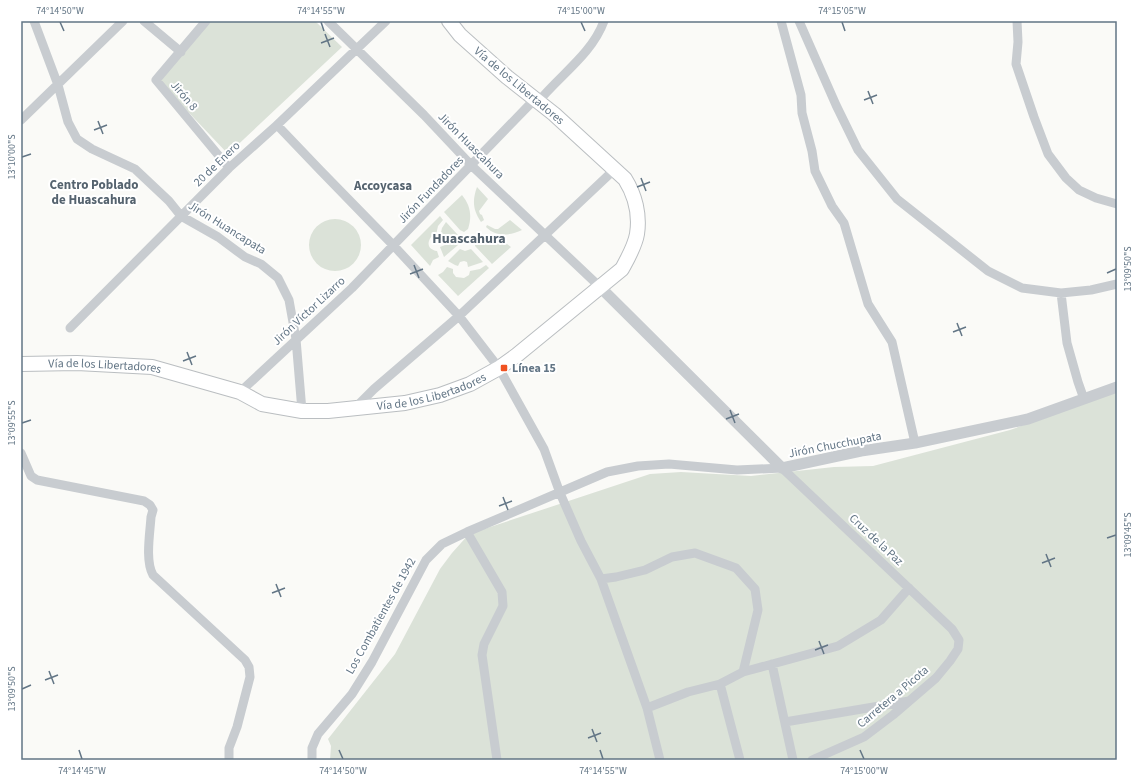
<svg xmlns="http://www.w3.org/2000/svg" width="1138" height="781" font-family="'Source Sans 3',sans-serif">
	<style>
		.green { fill: #dbe2d8 }
		.lines { fill: none; stroke-linecap: round; stroke-linejoin: round }
		.trunk-casing { stroke: #babec1; stroke-width: 16 }
		.minor { stroke: #c8ccd0; stroke-width: 9 }
		.tertiary { stroke: #c8ccd0; stroke-width: 11 }
		.trunk { stroke: #fff; stroke-width: 14 }
		.ticks { fill: none; stroke: #627585; stroke-width: 1.5 }
		.poi-dot { fill: #f05221; stroke: #fff; stroke-width: 1.5 }
		.labels { text-anchor: middle; dominant-baseline: central; stroke-width: 4; stroke-linejoin: round; paint-order: stroke }
		.street-label { font-size: 12px; fill: #627585; stroke: #fff }
		.poi-label { font-size: 12px; font-weight: bold; fill: #627585; stroke: #fff; text-anchor: start }
		.neighbourhood-label { font-size: 13px; font-weight: bold; fill: #55636f; stroke: #fff }
		.quarter-label { font-size: 14px; font-weight: bold; fill: #55636f; stroke: #fff }
		.neatline { fill: none; stroke: #627585; stroke-width: 1.5 }
		.ticks-label { font-size: 10px; text-anchor: middle; fill: #627585 }
	</style>
	<rect width="100%" height="100%" fill="#fafaf7"/>
	<path class="green" d="M210 21H315L342 47 228 154 158 80Z
		M477 187 488 199 479 211 480 214 482 215 484 220 481 222C473 210 472 201 477 187Z
		M462 195C471 206 472 217 468 229L464 232 460 230 444 212Z
		M440 216 443 220 438 226 436 235 431 237C426 244 429 250 437 251L439 257 433 260 430 266 411 245Z
		M309 245a26 26 0 1 1 52 0a26 26 0 1 1-52 0Z
		M510 220 522 230C509 236 496 237 486 227L487 225 495 229H498Z
		M446 222 458 235 456 240 458 245 444 257 440 247 445 245 446 241 444 238 440 237 442 228Z
		M491 237 503 241 511 247 492 264 475 246V244L477 239Z
		M460 249 465 251 471 249 483 262 468 267 467 262 464 261 460 262 458 266 455 265 448 261Z
		M486 265 489 268 458 296 438 275 443 272 447 267 453 269V273L456 277 464 278 469 275 470 271 480 269Z
		M1117 392V760H330L331 746 328 739 395 654 440 569 452 553 469 534 650 474 681 472 751 476 834 467 873 466 1010 430Z"/>
	<g class="lines">
		<g class="trunk-casing">
			<g id="trunk">
				<path id="s1" d="M21 364 77 363 152 367 240 392 262 404 302 411H328L405 403 440 395 470 384 499 368 517 355 622 269C628 258 635 246 637 234 640 215 635 195 625 179L554 114 507 77 460 35 449 21"/>
			</g>
		</g>
		<path class="minor" d="M34 21 58 85 68 122 77 139 92 149 135 169 169 201 181 216 218 237 245 257 261 264 278 278 289 300 296 339 302 411
			M144 21 181 52
			M206 21 156 80 229 168
			M328 21 424 115 472 166 600 287
			M781 21 801 95 802 113 812 151 815 171 832 206 844 223 868 304 892 342 915 443
			M799 21 836 105 858 150 897 199 988 271 1022 288 1061 293 1091 290 1117 284
			M1017 21 1018 42 1016 64 1034 117 1048 154 1066 178 1079 190 1096 198 1117 204
			M538 102C560 75 592 54 604 21
			M21 120 123 21
			M277 125 320 170 394 246 459 316 499 368 544 449 560 493 581 541 601 579 647 708 660 760
			M1061 293 1067 343 1078 382 1084 399
			M70 328 229 168 277 125 386 21
			M240 392 352 288 535 99
			M355 408 374 389 459 316 615 169
			M21 453 31 476 37 480 144 501 150 505 153 510 151 517C150 533 145 561 153 575L245 660 249 667 250 677 237 727 229 748V760
			M467 532 502 592 503 606 484 644 482 655 497 760
			M601 579 616 577 645 570 672 557 695 553 736 568 755 589 758 610 743 672
			M772 664 793 760
			M647 708 688 692 720 684
			M785 722 909 701
			M312 760V748L318 734 352 694 372 662 426 560 442 544 467 532 607 472 638 466 669 464 737 470 782 468 952 629 959 640 958 649 950 661 936 678 893 715 864 737 812 760
			M740 760 720 684 743 672 838 646 881 620 909 588"/>
		<path class="tertiary" d="M600 287 782 468 861 451 915 443 1028 419 1117 387"/>
		<use href="#trunk" class="trunk"/>
	</g>
	<path class="ticks" d="M60 22 64 31M321 22 324 31M581 22 585 31M842 22 845 31M325 34 330 47M321 43 334 38M868 91 873 104M864 100 877 95M98 121 103 134M94 130 107 125M22 157 31 154M641 178 646 191M637 187 650 182M414 265 419 278M1107 273 1116 269M410 274 423 269M957 323 962 336M953 332 966 327M187 352 192 365M183 361 196 356M730 410 735 423M726 419 739 414M22 423 31 420M503 497 508 510M499 506 512 501M1107 538 1116 535M1046 554 1051 567M1042 563 1055 558M276 584 281 597M272 593 285 588M819 641 824 654M815 650 828 645M49 671 54 684M45 680 58 675M22 689 31 685M592 729 597 742M588 738 601 733M79 750 82 759M339 750 343 759M600 750 603 759M860 750 864 759"/>
	<rect class="poi-dot" x="500" y="364" width="8" height="8" rx="2"/>
	<g class="labels">
		<g class="street-label">
			<text transform="translate(519 86) rotate(40)">Vía de los Libertadores</text>
			<text transform="translate(184 96) rotate(50)">Jirón 8</text>
			<text transform="translate(471 146) rotate(45)">Jirón Huascahura</text>
			<text transform="translate(217 164) rotate(-44)">20 de Enero</text>
			<text transform="translate(431 190) rotate(-46)">Jirón Fundadores</text>
			<text transform="translate(227 228) rotate(32)">Jirón Huancapata</text>
			<text transform="translate(309 311) rotate(-43)">Jirón Víctor Lizarro</text>
			<text stroke="none"><textPath href="#s1" startOffset="84">Vía de los Libertadores</textPath></text>
			<text stroke="none"><textPath href="#s1" startOffset="420">Vía de los Libertadores</textPath></text>
			<text transform="translate(835 445) rotate(-11)">Jirón Chucchupata</text>
			<text transform="translate(876 540) rotate(43)">Cruz de la Paz</text>
			<text transform="translate(381 616) rotate(-61)">Los Combatientes de 1942</text>
			<text transform="translate(893 697) rotate(-40)">Carretera a Picota</text>
		</g>
		<g class="poi-label">
			<text x="512" y="368">Línea 15</text>
		</g>
		<g class="neighbourhood-label">
			<text x="94" y="185">Centro Poblado<tspan x="94" dy="15">de Huascahura</tspan></text>
			<text x="383" y="186">Accoycasa</text>
		</g>
		<g class="quarter-label">
			<text x="469" y="239">Huascahura</text>
		</g>
	</g>
	<rect width="1138" height="781" fill="none" stroke="#ffffff" stroke-width="44"/>
	<rect x="22" y="22" width="1094" height="737" class="neatline"/>
	<g class="ticks-label">
		<text x="60" y="14">74°14'50"W</text>
		<text x="321" y="14">74°14'55"W</text>
		<text x="581" y="14">74°15'00"W</text>
		<text x="842" y="14">74°15'05"W</text>
		<text transform="translate(11 157) rotate(-90)" y="4">13°10'00"S</text>
		<text transform="translate(1127 269) rotate(-90)" y="4">13°09'50"S</text>
		<text transform="translate(11 423) rotate(-90)" y="4">13°09'55"S</text>
		<text transform="translate(1127 535) rotate(-90)" y="4">13°09'45"S</text>
		<text transform="translate(11 689) rotate(-90)" y="4">13°09'50"S</text>
		<text x="82" y="774">74°14'45"W</text>
		<text x="343" y="774">74°14'50"W</text>
		<text x="603" y="774">74°14'55"W</text>
		<text x="864" y="774">74°15'00"W</text>
	</g>
</svg>
